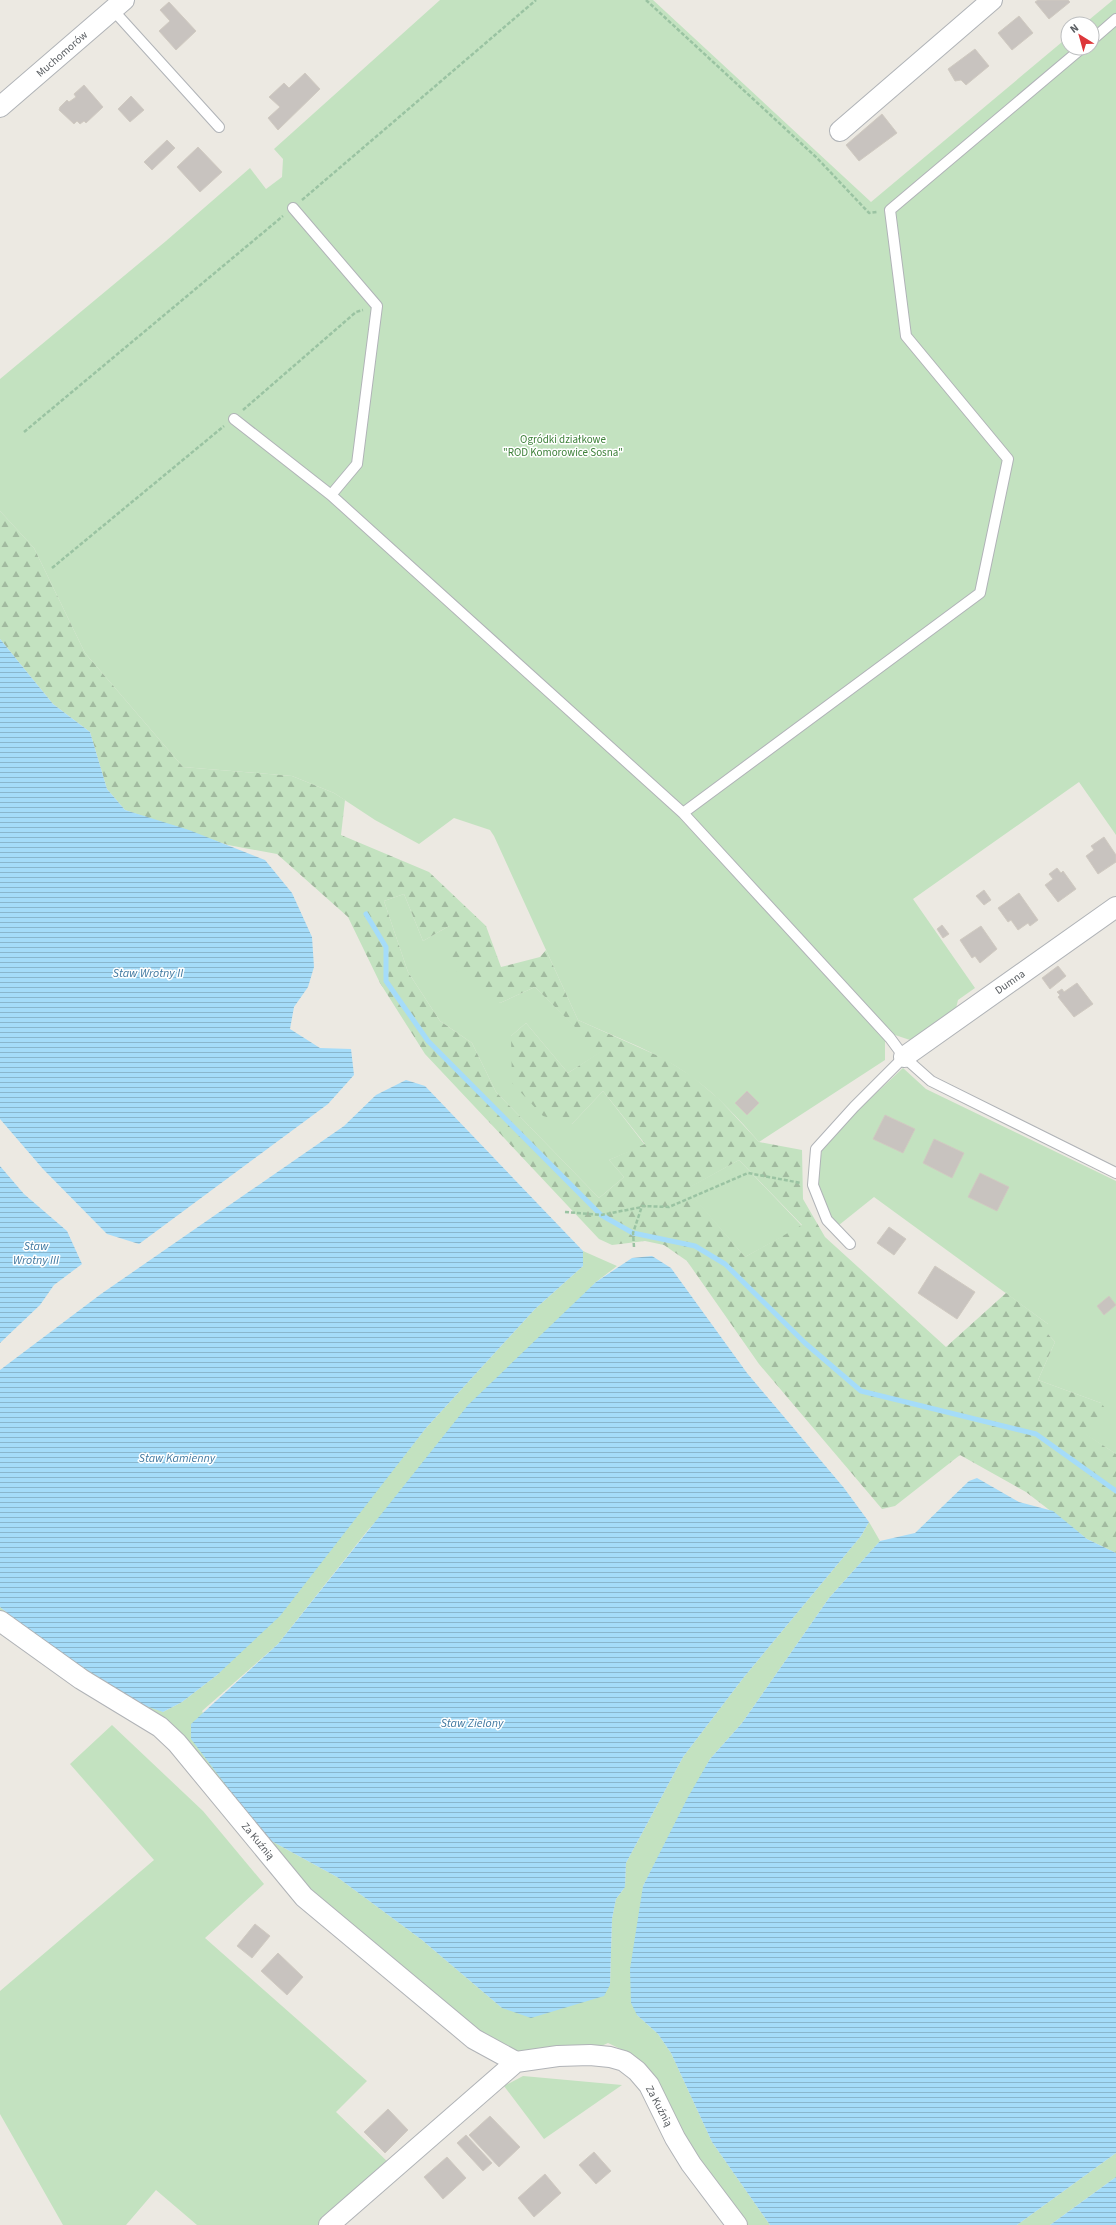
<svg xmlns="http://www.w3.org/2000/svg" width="1116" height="2225" font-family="'Source Sans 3',sans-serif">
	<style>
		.green { fill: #c3e2c0 }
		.forest { fill: url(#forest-firs); fill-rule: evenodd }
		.water { fill: url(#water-rules) }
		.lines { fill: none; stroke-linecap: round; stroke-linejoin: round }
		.stream { stroke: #a5dcf9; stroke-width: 5 }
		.building { fill: #c8c3bf; stroke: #d0cac1 }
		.service-casing { stroke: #b0b3b7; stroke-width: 12 }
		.minor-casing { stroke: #b0b3b7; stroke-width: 22 }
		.path { stroke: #9ac3a2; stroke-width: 2.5; stroke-dasharray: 4 2; stroke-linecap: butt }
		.service { stroke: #fff; stroke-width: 10 }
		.minor { stroke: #fff; stroke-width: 20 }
		.labels { text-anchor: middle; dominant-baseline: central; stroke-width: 3; stroke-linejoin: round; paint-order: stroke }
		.street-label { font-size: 11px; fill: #5a5e62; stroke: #fff }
		.park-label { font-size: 11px; fill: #3e813a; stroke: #fff }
		.water-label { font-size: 12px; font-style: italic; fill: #4179a1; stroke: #fff }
	</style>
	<defs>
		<pattern id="forest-firs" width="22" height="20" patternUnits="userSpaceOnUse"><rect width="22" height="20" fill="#c3e2c0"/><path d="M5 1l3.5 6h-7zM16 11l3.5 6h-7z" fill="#a1ba9f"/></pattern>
		<pattern id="water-rules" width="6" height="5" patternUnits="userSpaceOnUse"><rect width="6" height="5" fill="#a5dcf9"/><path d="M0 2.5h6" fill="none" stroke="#89b6cd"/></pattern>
	</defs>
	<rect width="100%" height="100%" fill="#ece9e2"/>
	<path class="green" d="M440 0H653L871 202 1068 37V48H1092V24H1084L1113 0H1116V835L1079 782 913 899 975 988 958 1000 955 1012 913 1041 895 1035 885 1042V1060L759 1142C739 1119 718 1096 693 1078 659 1052 617 1038 578 1020L494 836 490 830 454 818 419 844 375 820 334 793 292 776 183 767 85 653 34 548 0 511V379L166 241 250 168 266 189 282 177 283 159 274 149Z
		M404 894 423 941 449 926 500 1003 535 987 601 1052 568 1073 526 1023 511 1036 572 1124 603 1091 645 1145 609 1160 624 1177 599 1198 496 1092 472 1043 440 1021 408 972 384 901Z
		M903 1068 926 1089 1116 1181V1454L1085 1434 1101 1403 1038 1380 1055 1342 1048 1334V1324L874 1197 839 1225 833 1221 816 1183 822 1150 858 1110Z
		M739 1160 802 1226 745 1257 686 1189Z
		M583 1251 617 1266 596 1282 368 1530 278 1644 202 1711 266 1838 337 1877 422 1940 502 2008 610 1985 612 1919 616 1899 625 1887 626 1863 683 1757 744 1677 861 1536 869 1522 880 1541 829 1598 742 1723 710 1759 643 1886 637 2015 658 2034 671 2053 712 2142 770 2225H744L629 2053 608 2043 588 2052 526 2054 505 2049 480 2035 326 1910 186 1745 0 1614V1607L46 1644 163 1712 182 1702 217 1675 365 1505 426 1428 535 1309 583 1266Z
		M112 1725 203 1811 264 1884 205 1938 367 2081 336 2112 392 2166 323 2225H197L156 2190 126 2225H63L0 2114V1991L154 1860 70 1764Z
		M523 2076 622 2085 544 2139 504 2086Z
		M1116 2153V2177L1050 2225H1017Z"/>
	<path class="forest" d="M0 511 34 548 85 653 183 767 292 776 334 793 345 800 341 835 429 872 486 926 501 967 540 957 546 950 578 1020 665 1059 693 1077 719 1099 759 1142 802 1150 803 1199 825 1237 946 1347 1006 1293 1048 1324V1334L1055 1342 1038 1380 1101 1403 1105 1408 1102 1421 1086 1434 1116 1454V1553L1087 1539 1026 1492 960 1455 895 1506 882 1509 759 1364 687 1261 664 1245 645 1241 612 1245 599 1239 425 1054 380 983 348 917 277 854 228 845 125 810 107 789 90 732 53 704 0 639ZM404 894 423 941 449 926 451 967 500 1003 535 987 600 1052 568 1073 526 1023 511 1036 512 1083 543 1116 572 1124 603 1091 645 1144 609 1160 624 1177 599 1198 496 1092 472 1043 440 1021 408 972 384 901ZM739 1160 802 1225 745 1257 687 1189Z"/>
	<path class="water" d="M0 639 53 704 90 732 107 789 125 810 189 830 265 860 292 893 312 937 314 967 308 987 294 1007 290 1029 320 1048 351 1049 354 1075 328 1104 139 1244 107 1234 43 1169 0 1119Z
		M406 1080 425 1086 583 1251V1266L535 1309 426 1428 280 1616 217 1675 182 1702 163 1712 143 1705 46 1644 0 1607V1370L101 1294 344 1126 376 1095Z
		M0 1166 24 1194 67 1231 82 1264 54 1285 40 1305 0 1343Z
		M652 1256 671 1268 747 1373 844 1488 869 1522 861 1536 744 1677 683 1757 626 1863 625 1887 616 1899 612 1919 610 1985 604 1996 531 2018 502 2008 422 1940 337 1877 266 1838 191 1739V1724L278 1644 468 1405 596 1282 632 1258Z
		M977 1478 1019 1502 1053 1511 1087 1539 1116 1553V2153L1017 2225H770L712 2142 671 2053 658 2034 637 2015 631 2003 630 1969 643 1886 688 1797 710 1759 742 1723 829 1598 880 1541 915 1533 969 1481Z
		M1116 2177V2225H1050Z"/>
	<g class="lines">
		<path class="stream" d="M366 914 386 947V981L428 1041 601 1215 633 1233 695 1246 725 1264 805 1343 861 1391 1036 1434 1116 1491"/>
	</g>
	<path class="building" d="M1038 0H1068L1070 2 1049 19 1035 2Z
		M169 2 196 31 176 50 159 31 170 21 160 10Z
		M1019 16 1033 33 1012 50 998 33Z
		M975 49 989 66 966 85 961 80 955 81 948 69Z
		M305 73 320 89 278 130 268 118 280 107 269 97 284 83 289 88Z
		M84 85 103 107 86 123 84 121 80 124 77 121 74 124 59 110 60 107 67 100 69 102 76 97 74 94Z
		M131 96 144 110 130 122 118 109Z
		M882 114 897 133 859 161 846 145Z
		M167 140 175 148 152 170 144 162Z
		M198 147 222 172 200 192 177 167Z
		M1104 837 1116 855V862L1098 874 1086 856 1094 850 1091 846Z
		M1057 868 1061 873 1063 871 1076 889 1058 902 1045 885 1053 879 1049 874Z
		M984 890 991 900 984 905 976 896Z
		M1019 893 1038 920 1030 926 1028 923 1018 930 1011 920 1008 922 998 908Z
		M942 925 949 934 943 938 937 929Z
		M981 926 997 949 980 963 975 956 972 958 960 940Z
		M1058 966 1066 976 1050 989 1042 978Z
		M1077 983 1093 1004 1074 1017 1058 997 1060 995 1057 992 1062 989 1064 992Z
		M747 1091 759 1103 747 1115 735 1103Z
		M885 1115 915 1129 903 1153 873 1139Z
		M934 1139 964 1153 952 1178 923 1163Z
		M980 1173 1009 1187 997 1211 968 1197Z
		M889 1227 906 1239 894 1255 877 1243Z
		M935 1266 975 1292 957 1319 918 1293Z
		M1109 1296 1116 1305 1104 1315 1097 1306Z
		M255 1924 270 1936 252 1958 237 1946Z
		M278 1953 303 1977 287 1995 261 1971Z
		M388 2109 408 2130 385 2153 364 2132Z
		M490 2116 520 2147 499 2167 469 2135Z
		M466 2135 492 2163 483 2171 457 2143Z
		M594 2152 611 2171 596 2184 579 2165Z
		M447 2157 466 2178 443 2199 424 2177Z
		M545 2174 561 2193 534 2217 518 2198Z"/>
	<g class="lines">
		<g class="service-casing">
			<path id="service" d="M113 10 219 127
				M1092 40 1116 19
				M293 208 377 306 357 464 331 495
				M234 419 331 495 683 813 890 1038 904 1057 931 1081 1116 1173
				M683 813 980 593 1008 459 906 336 890 210 1082 48
				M850 1244 827 1220 813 1185 816 1149 854 1107 904 1057"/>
		</g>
		<g class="minor-casing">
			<path id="minor" d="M0 107 124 0
				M840 131 992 0
				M904 1057 1116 907
				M0 1621 81 1679 160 1727 177 1743 304 1897 474 2039 516 2062
				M329 2225 516 2062 558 2056 590 2055 610 2057 624 2061 637 2071 649 2085 675 2138 691 2164 737 2225"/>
		</g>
		<path class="path" d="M646 0 817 158 869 213 877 212
			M302 200 536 0
			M243 410 356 312 363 310
			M24 432 283 216
			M52 568 224 426
			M565 1212 601 1215 642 1207
			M634 1247 633 1233 642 1206 669 1207 748 1173 801 1183"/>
		<use href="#service" class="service"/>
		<use href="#minor" class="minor"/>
	</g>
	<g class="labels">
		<g class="street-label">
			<text transform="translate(62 54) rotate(-41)">Muchomorów</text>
			<text transform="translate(1010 982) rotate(-35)">Dumna</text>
			<text transform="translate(258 1841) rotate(50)">Za Kuźnią</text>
			<text transform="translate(659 2106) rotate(62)">Za Kuźnią</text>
		</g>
		<g class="park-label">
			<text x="563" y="439">Ogródki działkowe<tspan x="563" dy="13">"ROD Komorowice Sosna"</tspan></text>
		</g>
		<g class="water-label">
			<text x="148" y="973">Staw Wrotny II</text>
			<text x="36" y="1246">Staw<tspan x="36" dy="14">Wrotny III</tspan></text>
			<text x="177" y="1458">Staw Kamienny</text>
			<text x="472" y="1723">Staw Zielony</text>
		</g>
	</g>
	<g transform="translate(1080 36) rotate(323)"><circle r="19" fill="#ffffff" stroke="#bdbfc0"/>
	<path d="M0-3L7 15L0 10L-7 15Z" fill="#dd373a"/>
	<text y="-6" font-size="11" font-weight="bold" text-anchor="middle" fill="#5a5e62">N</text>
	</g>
</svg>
